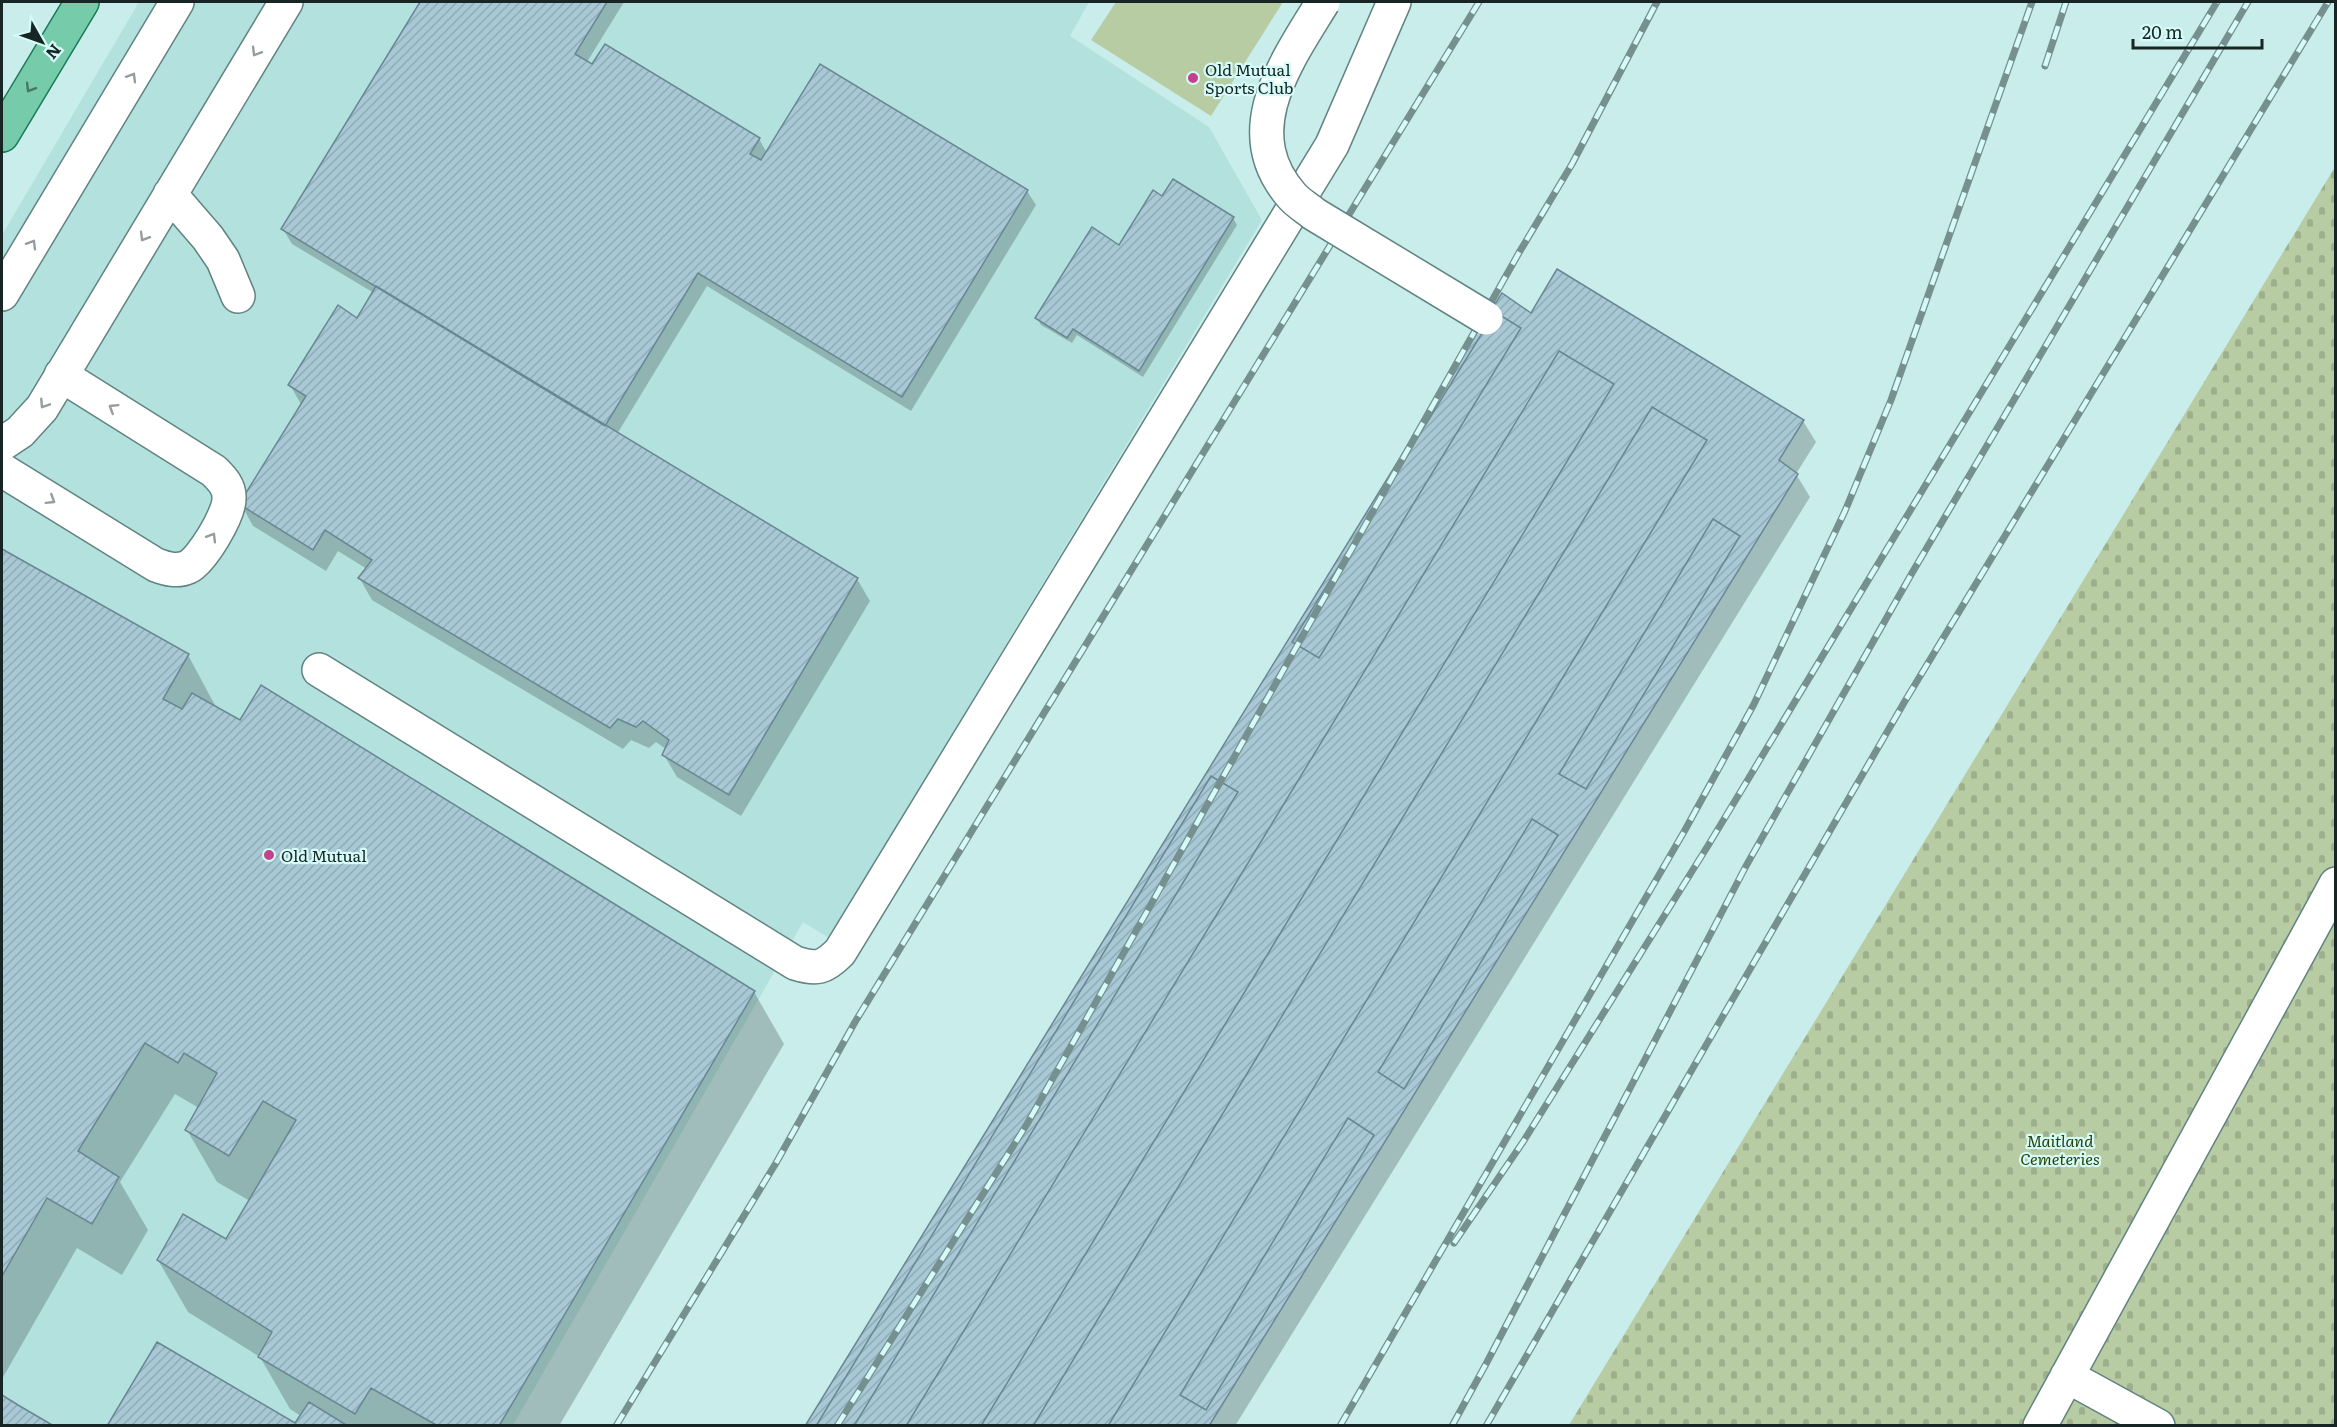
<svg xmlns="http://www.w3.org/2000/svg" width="2337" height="1427" font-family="Literata,serif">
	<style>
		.built { fill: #b3e1de }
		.cemetery { fill: url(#cemetery-stones) }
		.pitch { fill: #b8cca4 }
		.shadow { fill: #0003 }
		.building { fill: url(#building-hatch); stroke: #698793; stroke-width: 1.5 }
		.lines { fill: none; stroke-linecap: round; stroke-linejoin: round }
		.minor-casing { stroke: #618381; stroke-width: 36 }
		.major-casing { stroke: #1a7b57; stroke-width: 36 }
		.minor { stroke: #fff; stroke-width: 33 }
		.major { stroke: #76cbab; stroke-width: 33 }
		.rail-casing { stroke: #76908f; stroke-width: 7 }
		.rail { stroke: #d5fbf9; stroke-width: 4.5; stroke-dasharray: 14; stroke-linecap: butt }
		.minor-bridge-casing { stroke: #618381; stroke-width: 36; stroke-linecap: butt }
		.minor-bridge { stroke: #fff; stroke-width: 33 }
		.oneway { stroke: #979d9c }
		.oneway2 { stroke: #467868 }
		.poi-dot { fill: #c44289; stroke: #d5fbf9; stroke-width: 2 }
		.labels { text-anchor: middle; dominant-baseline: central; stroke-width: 4.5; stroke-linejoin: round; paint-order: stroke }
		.poi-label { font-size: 16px; fill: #172524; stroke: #d5fbf9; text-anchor: start }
		.park-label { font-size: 16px; font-style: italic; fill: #2a4107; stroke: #d5fbf9 }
	</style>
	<defs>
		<pattern id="cemetery-stones" width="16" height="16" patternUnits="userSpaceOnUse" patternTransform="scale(1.5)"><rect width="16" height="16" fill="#b8cca4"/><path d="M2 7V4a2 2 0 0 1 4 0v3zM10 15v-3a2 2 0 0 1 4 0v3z" fill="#9daf8d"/></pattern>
		<pattern id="building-hatch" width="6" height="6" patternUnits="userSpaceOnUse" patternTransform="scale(1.5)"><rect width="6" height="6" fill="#a8c8d5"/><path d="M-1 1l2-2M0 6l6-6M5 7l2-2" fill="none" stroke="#90acb7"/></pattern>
	</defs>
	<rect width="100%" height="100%" fill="#c8edeb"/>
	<path class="built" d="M139 2H1089L1070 36 1209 127 1262 220 829 938 803 922 513 1425 2 1426V235Z"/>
	<path class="cemetery" d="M2335 167V1425H1569Z"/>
	<path class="pitch" d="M1116 2H1283L1211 116 1091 40Z"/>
	<path class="shadow" d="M422 2H436L440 4 442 2H624L587 62 759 139 767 153 1027 191 1036 205 911 411 707 286 617 434 857 579 870 601 741 816 677 777 664 755 667 750 656 742 649 748 631 740 623 749 372 600 360 579 367 569 338 551 326 571 253 526 241 504 302 406 290 385 358 320 374 293 292 244 283 229Z
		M1163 199 1233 218 1237 225 1143 377 1077 335 1072 343 1041 325 1037 318 1120 247Z
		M1531 315 1803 421 1816 442 1796 474 1810 497 1235 1426H807Z
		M2 550 188 655 217 709 754 992 784 1044 559 1426H109L295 1425 301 1416 290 1409 260 1357 188 1312 158 1260 226 1241 250 1201 217 1182 187 1130 199 1108 175 1094 120 1182 148 1230 122 1275 77 1248 2 1379Z"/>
	<path class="building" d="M420 2H607L575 54 592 64 605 44 760 138 750 154 761 160 820 64 1028 190 902 397 698 273 605 426 281 229Z
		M1173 179 1234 217 1139 371 1073 329 1067 338 1035 318 1092 227 1119 245 1153 190 1162 196Z
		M1557 269 1804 420 1779 460 1798 474 1209 1426H805L1486 318 1502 293 1531 313Z
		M376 286 858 578 729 795 662 755 669 740 643 721 636 727 618 719 610 728 358 578 372 560 325 530 313 550 239 504 306 396 288 385 338 305 357 318Z
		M1495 312 1521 328 1319 658 1292 642Z
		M1559 351 1614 384 981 1426H906Z
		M1652 407 1707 440 1108 1426H1033Z
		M1713 519 1740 536 1586 789 1559 774Z
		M2 549 189 654 163 699 182 709 192 693 240 720 261 685 755 991 499 1426H438L371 1388 355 1414 258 1357 272 1332 157 1260 183 1214 226 1239 296 1120 263 1101 229 1156 185 1130 217 1073 184 1053 178 1063 145 1043 78 1151 119 1177 92 1224 47 1198 2 1276Z
		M1211 776 1238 792 854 1426H816Z
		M1532 819 1558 835 1404 1089 1378 1072Z
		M1348 1118 1374 1135 1206 1410 1180 1395Z
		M157 1342 295 1423 309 1402 348 1426H107Z
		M2 1395 18 1405 54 1426H2Z"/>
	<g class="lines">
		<g class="minor-casing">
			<path id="minor" d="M170 194 208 238 223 260 238 296
				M2 294 177 2
				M2 444 20 432 42 408 286 2
				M2 470 156 565C167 569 177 572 188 567 202 560 229 515 229 499 230 487 222 479 214 471L61 375
				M319 670 795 963C817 970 824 968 840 952L1332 145 1394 2
				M2067 1376 2158 1426
				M2040 1426 2336 884"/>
		</g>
		<g class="major-casing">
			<path id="major" d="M2 135 82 2"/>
		</g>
		<use href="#minor" class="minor"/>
		<use href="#major" class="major"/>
		<g class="rail-casing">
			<path id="rail" d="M2045 66 2066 2
				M1454 1243 1523 1142 1709 844 2217 2
				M616 1426 776 1163 855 1022 1479 2
				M837 1426 1027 1124 1520 251 1572 164 1657 2
				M1340 1426 1685 830 1754 704 1845 511 1891 400 2032 2
				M1452 1426 1486 1364 1746 866 1912 573 2248 2
				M1486 1426 1905 701 2328 2"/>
		</g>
		<use href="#rail" class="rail"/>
		<g class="minor-bridge-casing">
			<path id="minor-bridge" d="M1323 2C1287 61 1235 131 1292 196 1298 203 1307 208 1314 214L1486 318"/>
		</g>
		<use href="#minor-bridge" class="minor-bridge"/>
	</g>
	<defs><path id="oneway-chevron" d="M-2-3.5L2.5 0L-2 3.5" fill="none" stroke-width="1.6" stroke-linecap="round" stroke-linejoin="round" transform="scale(1.5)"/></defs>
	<g class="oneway">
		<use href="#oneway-chevron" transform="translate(256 52) rotate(121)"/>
		<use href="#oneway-chevron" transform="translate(132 77) rotate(-59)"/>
		<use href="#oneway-chevron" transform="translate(144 237) rotate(121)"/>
		<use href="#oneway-chevron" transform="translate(32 244) rotate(-59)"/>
		<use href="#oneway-chevron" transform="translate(44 404) rotate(123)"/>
		<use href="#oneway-chevron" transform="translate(113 408) rotate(-148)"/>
		<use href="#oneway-chevron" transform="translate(51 500) rotate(32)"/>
		<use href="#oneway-chevron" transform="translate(212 537) rotate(-59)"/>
	</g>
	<use class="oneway2" href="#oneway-chevron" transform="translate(30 88) rotate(121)"/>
	<g class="poi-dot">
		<circle cx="1193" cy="78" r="6"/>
		<circle cx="269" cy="855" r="6"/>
	</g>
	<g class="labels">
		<g class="poi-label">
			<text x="1205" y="69">Old Mutual<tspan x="1205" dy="18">Sports Club</tspan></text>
			<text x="281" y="855">Old Mutual</text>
		</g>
		<g class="park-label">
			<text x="2060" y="1140">Maitland<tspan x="2060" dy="18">Cemeteries</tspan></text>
		</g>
	</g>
	<rect width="2337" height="1427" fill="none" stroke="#172524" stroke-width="6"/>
	<g transform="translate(42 42) rotate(130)" stroke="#d5fbf9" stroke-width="4.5" paint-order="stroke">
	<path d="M0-4.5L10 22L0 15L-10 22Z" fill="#172524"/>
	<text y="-9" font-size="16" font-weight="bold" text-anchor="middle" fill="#172524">N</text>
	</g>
	<path d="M2133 39v9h129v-9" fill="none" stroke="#172524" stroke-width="3"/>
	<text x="2142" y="39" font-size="18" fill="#172524" stroke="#d5fbf9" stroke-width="4.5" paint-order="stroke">20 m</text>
</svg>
